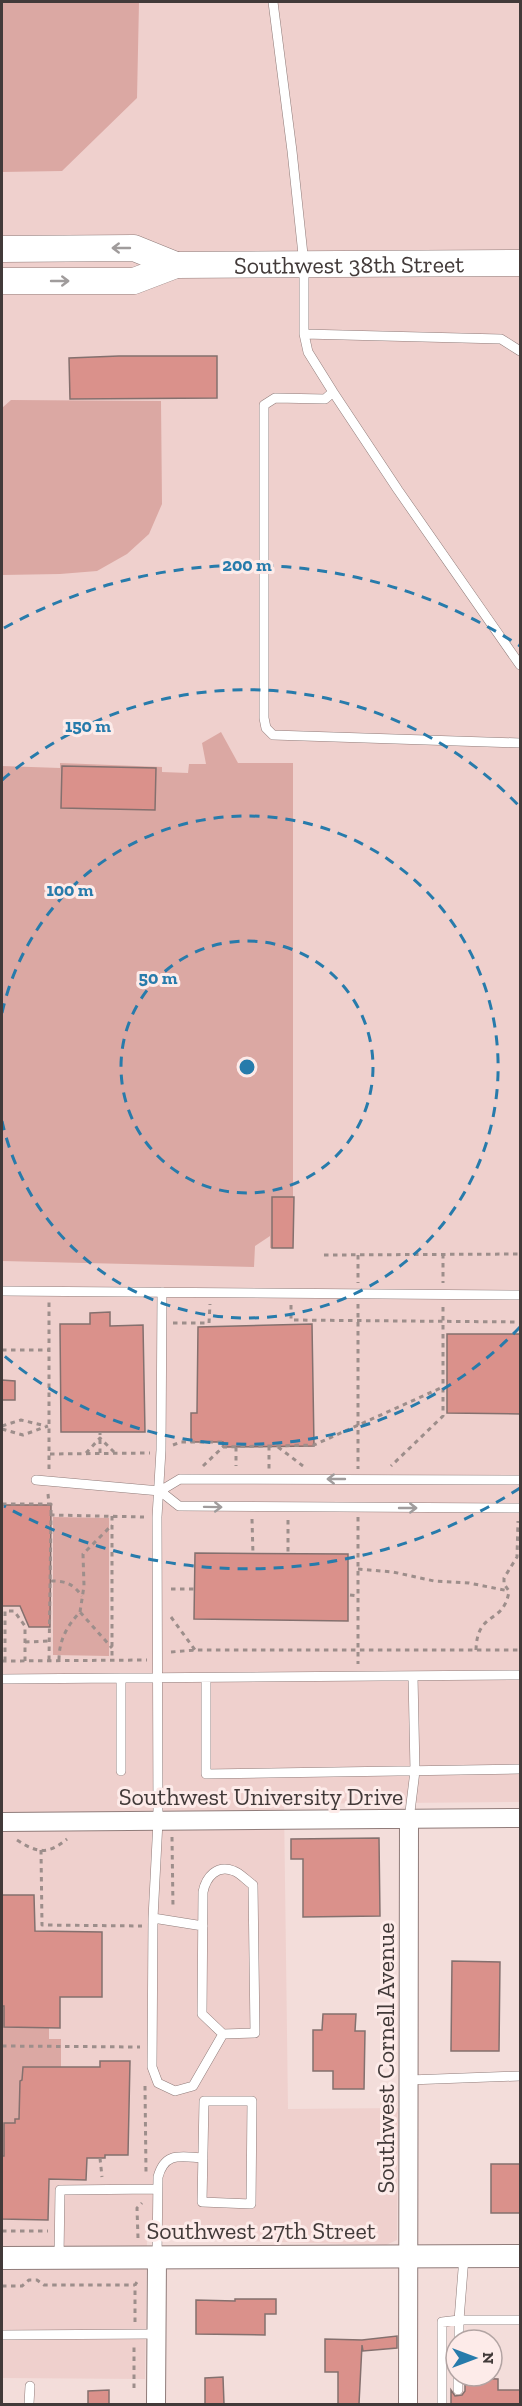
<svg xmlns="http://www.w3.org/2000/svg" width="522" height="2406" font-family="'Zilla Slab',serif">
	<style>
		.built { fill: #efd0cd }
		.green { fill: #dba8a3 }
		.building { fill: #da918b; stroke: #84706e; stroke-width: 1.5 }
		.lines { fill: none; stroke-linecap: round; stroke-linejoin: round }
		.service-casing { stroke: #907c7a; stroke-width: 10 }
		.minor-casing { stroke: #907c7a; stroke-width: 20 }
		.tertiary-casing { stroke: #907c7a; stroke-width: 24 }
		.secondary-casing { stroke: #907c7a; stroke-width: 27 }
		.path { stroke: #9d8e8b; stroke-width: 3; stroke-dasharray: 4.5 4.5; stroke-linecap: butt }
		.service { stroke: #fff; stroke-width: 9 }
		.minor { stroke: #fff; stroke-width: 18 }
		.tertiary { stroke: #fff; stroke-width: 22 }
		.secondary { stroke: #fff; stroke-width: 26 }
		.oneway { stroke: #a09c9c }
		.ring { fill: none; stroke: #277bab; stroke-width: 3; stroke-dasharray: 10 8 }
		.labels { text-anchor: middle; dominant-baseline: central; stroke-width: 6; stroke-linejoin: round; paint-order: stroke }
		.street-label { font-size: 24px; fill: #423a39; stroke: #fdebe9 }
		.centre { fill: #277bab; stroke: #fdebe9; stroke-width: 3 }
		.ring-label { font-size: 18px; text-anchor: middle; font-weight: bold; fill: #277bab; stroke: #fdebe9; stroke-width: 6; stroke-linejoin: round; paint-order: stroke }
	</style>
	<rect width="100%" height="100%" fill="#f3ddda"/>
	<path class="built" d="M2 2H520V1802L284 1804 288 2109 398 2108 397 2240 386 2245 147 2238 145 2379 2 2378Z"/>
	<path class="green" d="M2 2H139L137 98 62 171 2 172Z
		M11 400 161 401 162 504 149 534 127 554 97 571 60 574 2 575V408Z
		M221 732 238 763H293V1248H270V1236L255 1246 254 1267 2 1261V766L60 768V763L162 767V772L188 773 189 764H206L202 743Z
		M53 1517 109 1518V1656L53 1655Z
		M2 2006H4L5 2027 49 2028V2039H61V2067H23L22 2080 20 2082 19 2119H15V2123H4V2156H2Z"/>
	<path class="building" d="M119 356H217V398L70 399 69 358Z
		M62 766 156 768 155 810 61 808Z
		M272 1197H294L293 1248H272Z
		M110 1312V1326L143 1325 145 1432H61L60 1324H90V1313Z
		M312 1324 314 1446 223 1447V1442H191V1413H197L198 1327Z
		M447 1334H520V1414L447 1413Z
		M2 1380 15 1381V1400H2Z
		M2 1505H51L50 1627H29L20 1606H2Z
		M195 1553 348 1554V1621L194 1619Z
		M379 1838 380 1916 303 1917V1859H291V1839Z
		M2 1895H34L35 1931 102 1932V1997H60V2028L4 2027V2006H2Z
		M452 1961 500 1962 499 2051H451Z
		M323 2014H356L355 2031H365L364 2089H333V2071H313V2030H322Z
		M100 2061H130L128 2155H105V2158H87L86 2180 49 2179 48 2220 2 2219V2156H4V2123H15V2119H19L20 2081 22 2080 23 2067H100Z
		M491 2164H520V2213H491Z
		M235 2299H276V2314H265V2335L196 2334V2300L235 2301Z
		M397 2336V2348L363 2351 362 2345 359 2404H338V2372H325V2339L362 2340Z
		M223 2377 224 2404H205V2378Z
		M465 2378 498 2379V2390H520V2404H451V2390L455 2396 462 2395 465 2391Z
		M109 2390V2404H88V2391Z"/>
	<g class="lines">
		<g class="service-casing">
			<path id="service" d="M273 2 292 151 304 264V334L308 352 333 392 398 490 520 665
				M304 334 501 339 520 351
				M333 392 325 399 275 398 264 405V718L266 728 273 735 520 743
				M2 1291 520 1295
				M162 1292 161 1450 157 1517 158 1821 153 1918 152 2067 158 2083 175 2091 193 2086 223 2034 255 2033 253 1885C247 1881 240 1873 234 1871 217 1864 206 1877 203 1892L202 2014 223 2034
				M36 1480 160 1491 179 1506 520 1508
				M160 1491 180 1479 520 1480
				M121 1678 520 1675
				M206 1678V1774L520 1769
				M2 1679 121 1678V1771
				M409 1820 415 1771 413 1676
				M153 1918 203 1926
				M409 2080 520 2076
				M204 2101H252L251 2204 202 2202Z
				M59 2257 60 2190 157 2189
				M157 2257 158 2177C165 2151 181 2157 203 2158
				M2 2335 156 2334
				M459 2340V2320H520
				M458 2390V2376
				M29 2404 30 2386
				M442 2404V2322L459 2320 464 2257"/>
		</g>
		<g class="minor-casing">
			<path id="minor" d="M2 1822 520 1818
				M156 2404 157 2257
				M408 2404 409 1820"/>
		</g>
		<g class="tertiary-casing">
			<path id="tertiary" d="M2 2258 520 2256"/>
		</g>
		<g class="secondary-casing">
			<g id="secondary">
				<path d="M2 249 134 248 176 265"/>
				<path id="s1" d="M2 281H134L176 265 520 263"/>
			</g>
		</g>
		<path class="path" d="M443 1254V1283
			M324 1255 520 1254
			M358 1255V1283
			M358 1304V1469
			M291 1305V1320L520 1322
			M443 1307V1387
			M173 1323H209L210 1304
			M2 1350H49
			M2 1426 21 1420 46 1426
			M2 1429 23 1435 48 1426
			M173 1445 181 1442H223V1447
			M269 1446V1469
			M236 1447V1466
			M278 1447 303 1466
			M86 1453 100 1438 114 1452
			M100 1453V1432
			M50 1454 150 1453
			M203 1466 223 1447 314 1445 443 1387V1416L391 1466
			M49 1469V1302
			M48 1494 49 1504H51V1515
			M2 1504H49
			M112 1516V1661
			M358 1517V1664
			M252 1519 253 1555
			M288 1520V1555
			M358 1569 393 1572 434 1581 469 1583 509 1591
			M51 1581C67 1581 73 1584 82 1596
			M171 1589H195
			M350 1595 358 1596
			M80 1612 84 1586 83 1554 112 1525
			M171 1617 195 1650
			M25 1642 50 1641
			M476 1650C477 1610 504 1625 509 1591L504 1584V1578L517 1557 518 1521
			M171 1652 195 1650H520
			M49 1660 51 1515 144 1517
			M59 1660C59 1640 67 1626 80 1612L112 1648
			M2 1661 147 1660
			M5 1661V1611H14L25 1626V1661
			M172 1837 173 1908
			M17 1840C37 1853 48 1855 67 1839
			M41 1850 42 1925 142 1926
			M2 2046 140 2047
			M145 2086 146 2172
			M100 2158 102 2177
			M2 2231H48
			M138 2238 137 2208 142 2203
			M2 2286H22L29 2280H37L44 2285H135
			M135 2322V2285L139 2279
			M134 2388V2345"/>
		<use href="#service" class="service"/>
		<use href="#minor" class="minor"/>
		<use href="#tertiary" class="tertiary"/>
		<use href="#secondary" class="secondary"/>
	</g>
	<defs><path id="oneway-shaft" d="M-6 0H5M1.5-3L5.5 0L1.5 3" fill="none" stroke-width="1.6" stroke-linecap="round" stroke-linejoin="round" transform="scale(1.5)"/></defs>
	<g class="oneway">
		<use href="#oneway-shaft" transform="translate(121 248) rotate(180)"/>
		<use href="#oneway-shaft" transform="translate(60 281)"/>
		<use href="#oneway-shaft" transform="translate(336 1479) rotate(180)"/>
		<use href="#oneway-shaft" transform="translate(213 1507) rotate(1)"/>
		<use href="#oneway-shaft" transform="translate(408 1508)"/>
	</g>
	<g class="ring">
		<circle cx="247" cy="1067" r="126"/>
		<path d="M2 1013A251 251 0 1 1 2 1121"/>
		<path d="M520 1327A377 377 0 0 1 2 1354M2 780A377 377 0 0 1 520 807"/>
		<path d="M520 1488A502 502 0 0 1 4 1506M4 628A502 502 0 0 1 520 646"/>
	</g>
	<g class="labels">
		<g class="street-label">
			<text stroke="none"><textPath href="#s1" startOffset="350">Southwest 38th Street</textPath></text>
			<text x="261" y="1796">Southwest University Drive</text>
			<text transform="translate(385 2058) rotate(-90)">Southwest Cornell Avenue</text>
			<text x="261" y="2230">Southwest 27th Street</text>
		</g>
	</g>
	<circle cx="247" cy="1067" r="9" class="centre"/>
	<g class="ring-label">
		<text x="247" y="571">200 m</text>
		<text x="88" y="732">150 m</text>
		<text x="70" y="896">100 m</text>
		<text x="158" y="984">50 m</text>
	</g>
	<rect width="522" height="2406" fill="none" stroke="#423a39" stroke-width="6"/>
	<g transform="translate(474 2358) rotate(90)"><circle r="28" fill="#fdebe9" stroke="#b2a4a3" stroke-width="1.5"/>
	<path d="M0-4.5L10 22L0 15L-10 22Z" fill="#277bab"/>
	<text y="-9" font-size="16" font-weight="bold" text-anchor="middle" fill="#423a39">N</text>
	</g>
</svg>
